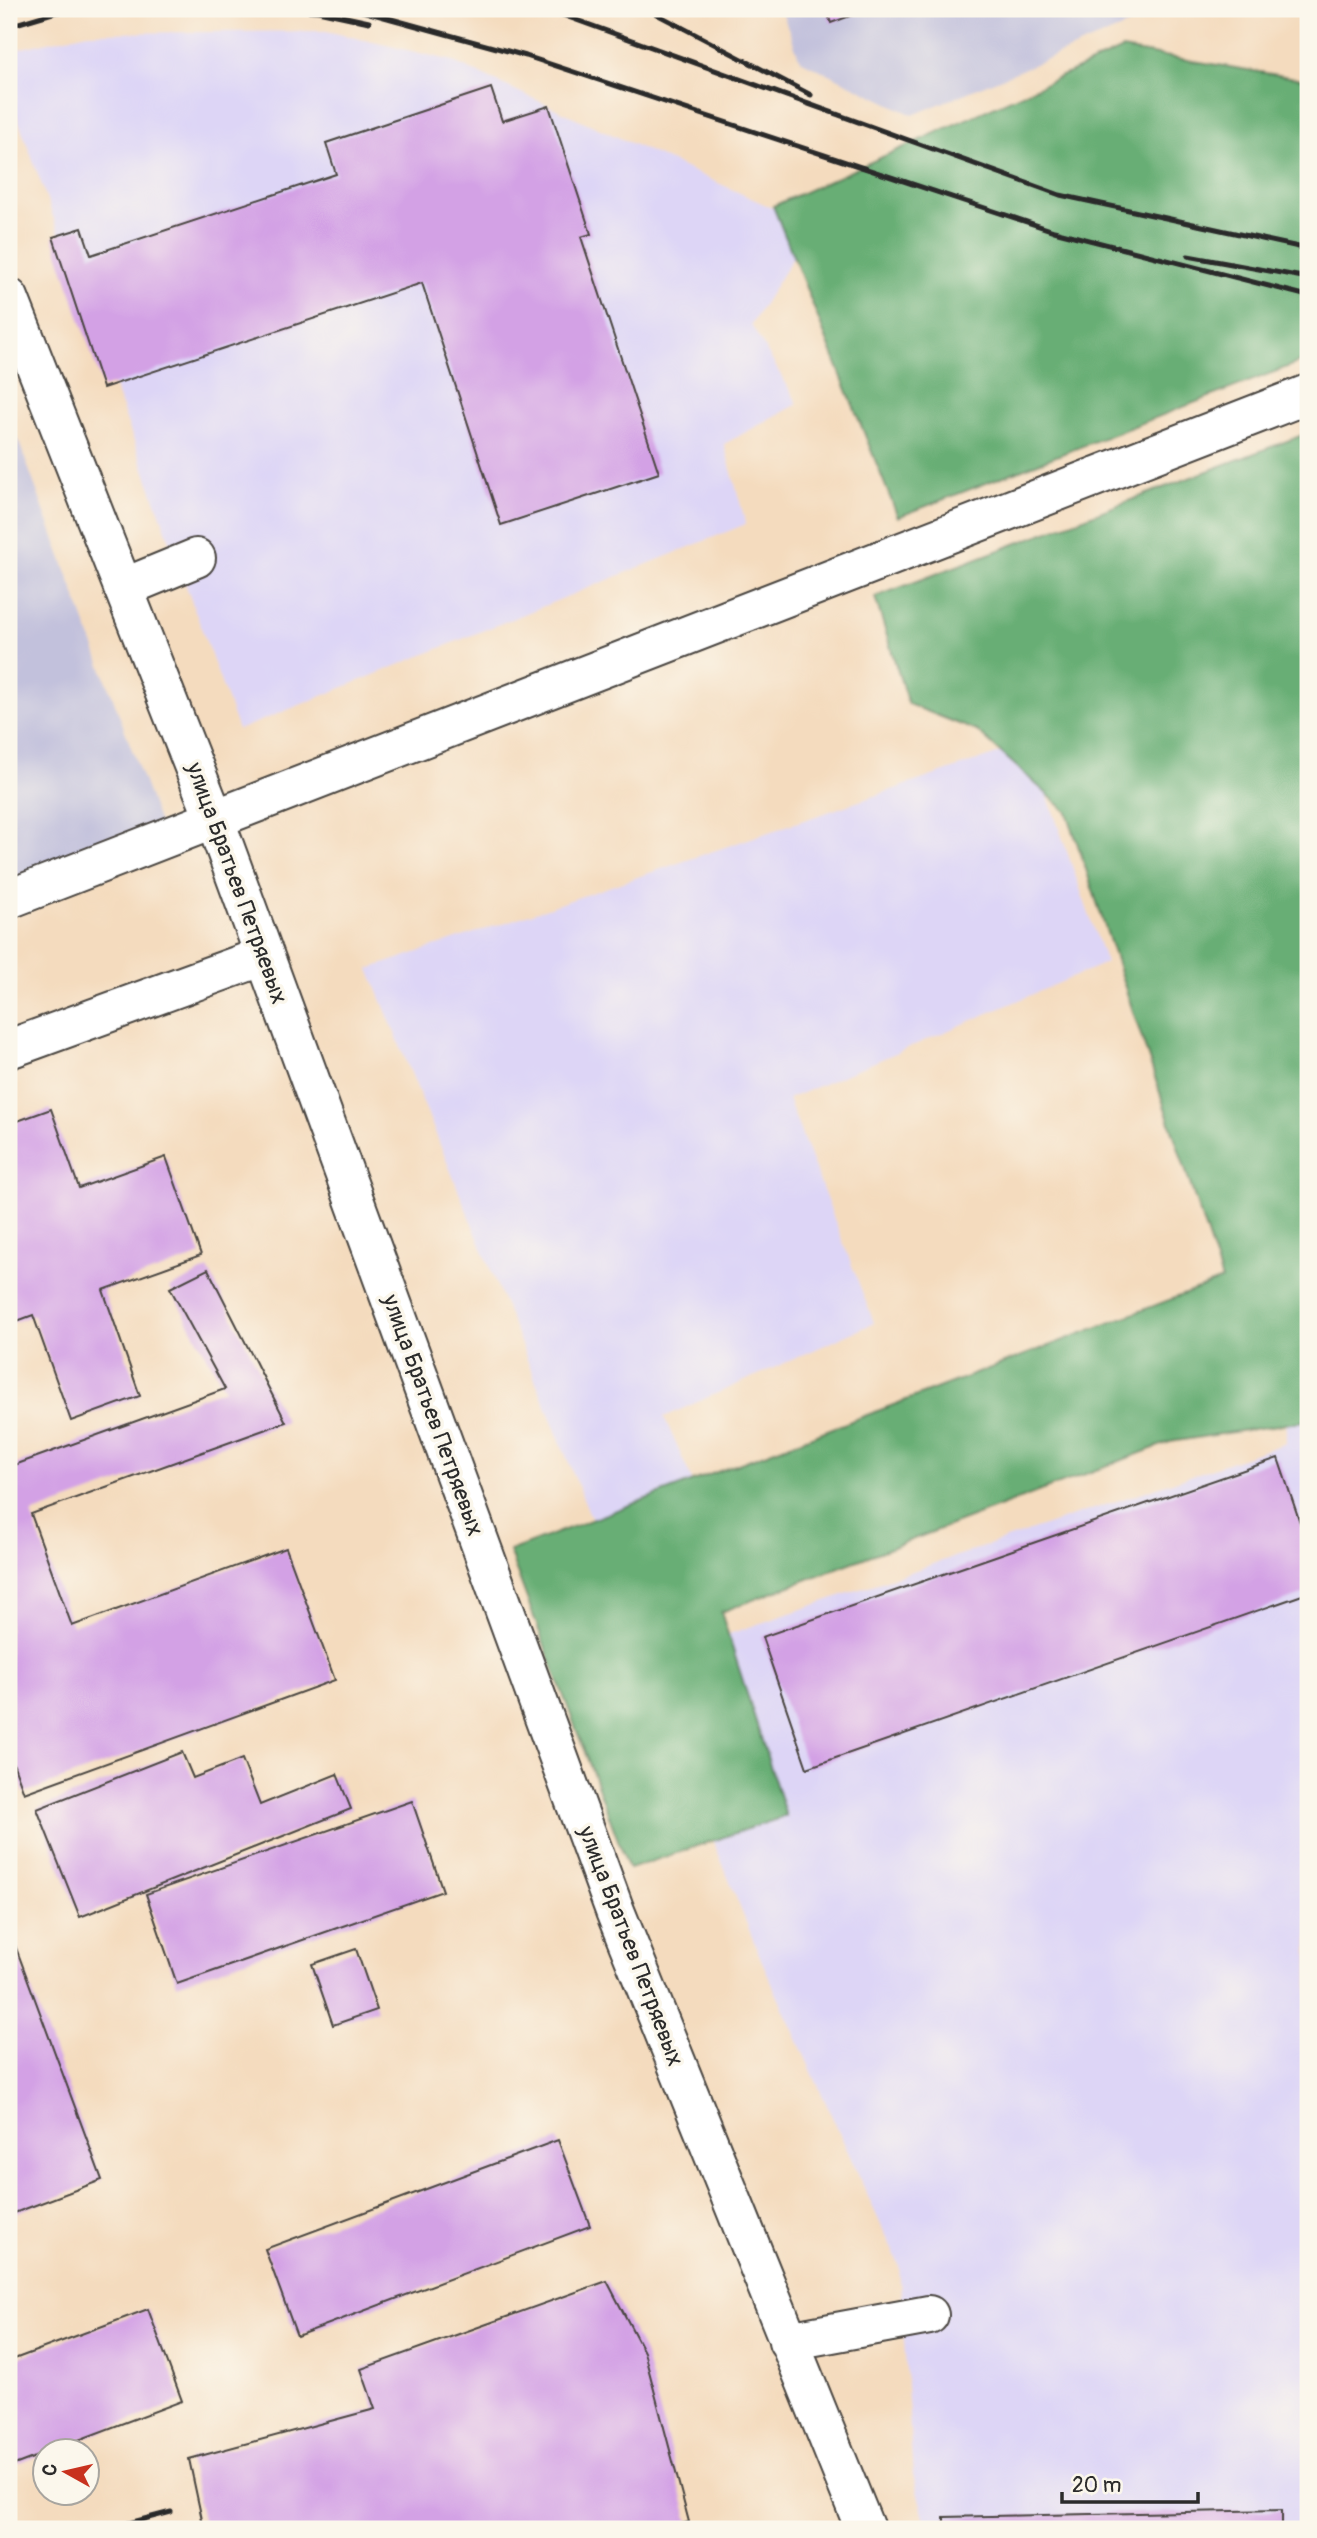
<svg xmlns="http://www.w3.org/2000/svg" width="1317" height="2538" font-family="Pangolin,sans-serif">
	<style>
		.built { fill: #ddd5f6 }
		.industrial { fill: #c2c1dc }
		.forest { fill: #68ae74; stroke: #4a6c50; stroke-width: 2 }
		.building { fill: #d3a1e5 }
		.lines { fill: none; stroke-linecap: round; stroke-linejoin: round }
		.minor-casing { stroke: #494541; stroke-width: 42 }
		.minor { stroke: #fff; stroke-width: 38 }
		.rail { stroke: #2b2b2b; stroke-width: 5 }
		.labels { text-anchor: middle; dominant-baseline: central; stroke-width: 7; stroke-linejoin: round; paint-order: stroke }
		.street-label { font-size: 23px; fill: #2b2b2b; stroke: #fbf7ec }
	</style>
	<rect width="100%" height="100%" fill="#fbf7ec"/>
	<filter id="ink" filterUnits="userSpaceOnUse"><feTurbulence type="fractalNoise" baseFrequency=".0143" numOctaves="2"/><feDisplacementMap in="SourceGraphic" scale="14" xChannelSelector="R" yChannelSelector="G"/><feConvolveMatrix kernelMatrix="1 2 1 2 8 2 1 2 1" color-interpolation-filters="sRGB"/></filter>
	<filter id="wash" filterUnits="userSpaceOnUse"><feTurbulence type="fractalNoise" baseFrequency=".00686" numOctaves="4" result="noise"/><feDisplacementMap in="SourceGraphic" scale="28" xChannelSelector="R" yChannelSelector="G"/><feGaussianBlur stdDeviation="1.57" result="paint"/><feColorMatrix in="noise" values="0 0 0 0 0 0 0 0 0 0 0 0 0 0 0 0 0 1.4 0 .05"/><feComposite in="paint" operator="in"/></filter>
	<g filter="url(#wash)">
		<rect width="100%" height="100%" fill="#f4dbbe"/>
		<path class="built" d="M326 31 449 60 812 226 751 325 798 404 724 444 746 524 238 730 9 94V51L88 33Z
			M1029 743 1106 963 788 1099 874 1323 664 1417 711 1523 611 1567 369 969Z
			M1308 1378V2529H927L913 2474 899 2265 761 1959 642 1664 1286 1443V1387Z"/>
		<path class="industrial" d="M781 9H1167L913 115 800 60Z
			M9 415 160 826 9 881Z"/>
		<path class="forest" d="M1122 49 1308 80V359L898 517 773 206Z
			M1308 433V1418L1304 1421 1170 1442 721 1612 786 1816 629 1869 509 1551 1222 1280 1067 812 977 731 908 704 875 597Z"/>
		<g id="blocks">
			<path class="building" d="M826 9H869L831 23Z
				M491 88 502 121 549 106 591 234 581 237 659 473 501 525 422 283 103 388 53 237 82 228 91 255 336 174 326 143Z
				M51 1109 79 1188 166 1157 201 1255 103 1290 140 1396 71 1421 33 1315 9 1324V1124Z
				M208 1269 286 1422 31 1514 72 1626 286 1548 335 1680 24 1793 9 1752V1467L225 1389 170 1288Z
				M1278 1458 1308 1546V1593L807 1768 762 1637Z
				M182 1752 193 1778 242 1759 260 1805 337 1774 351 1809 80 1917 37 1809Z
				M412 1801 443 1891 177 1984 146 1894Z
				M9 1929 102 2180 9 2215Z
				M356 1949 377 2010 333 2025 312 1964Z
				M558 2140 590 2226 297 2336 265 2249Z
				M607 2281 644 2352 689 2522 657 2529H204L189 2459 375 2409 361 2369Z
				M148 2309 182 2401 52 2450H46V2453L9 2467V2361Z
				M1282 2510V2529H944V2517Z"/>
		</g>
	</g>
	<g filter="url(#ink)">
		<use href="#blocks" fill-opacity="0" stroke="#494541" stroke-width="2"/>
		<g class="lines">
			<g class="minor-casing">
				<path id="minor" d="M9 298 214 818 615 1911 865 2529
					M123 588 196 558
					M9 899 1308 394
					M9 1049 264 956
					M788 2341 929 2315"/>
			</g>
			<use href="#minor" class="minor"/>
			<path class="rail" d="M279 9 318 11 369 22
				M355 9 526 56 1054 231 1308 296
				M546 9 1060 195 1308 249
				M647 9 811 95
				M9 26 56 12 82 9
				M1188 256 1308 278
				M106 2529 171 2512"/>
		</g>
	</g>
	<g class="labels">
		<g class="street-label">
			<text transform="translate(237 883) rotate(70)">улица Братьев Петряевых</text>
			<text transform="translate(433 1415) rotate(70)">улица Братьев Петряевых</text>
			<text transform="translate(631 1946) rotate(69)">улица Братьев Петряевых</text>
		</g>
	</g>
	<rect width="1317" height="2538" fill="none" stroke="#fbf7ec" stroke-width="35"/>
	<g transform="translate(66 2472) rotate(278)"><circle r="33" fill="#fbf7ec" stroke="#a8a59f" stroke-width="2"/>
	<path d="M0-5L12 26L0 18L-12 26Z" fill="#c8321e"/>
	<text y="-10" font-size="19" font-weight="bold" text-anchor="middle" fill="#2b2b2b">С</text>
	</g>
	<path d="M1062 2492v10h136v-10" fill="none" stroke="#2b2b2b" stroke-width="3.5"/>
	<text x="1072" y="2492" font-size="21" fill="#2b2b2b" stroke="#fbf7ec" stroke-width="5" paint-order="stroke">20 m</text>
</svg>
